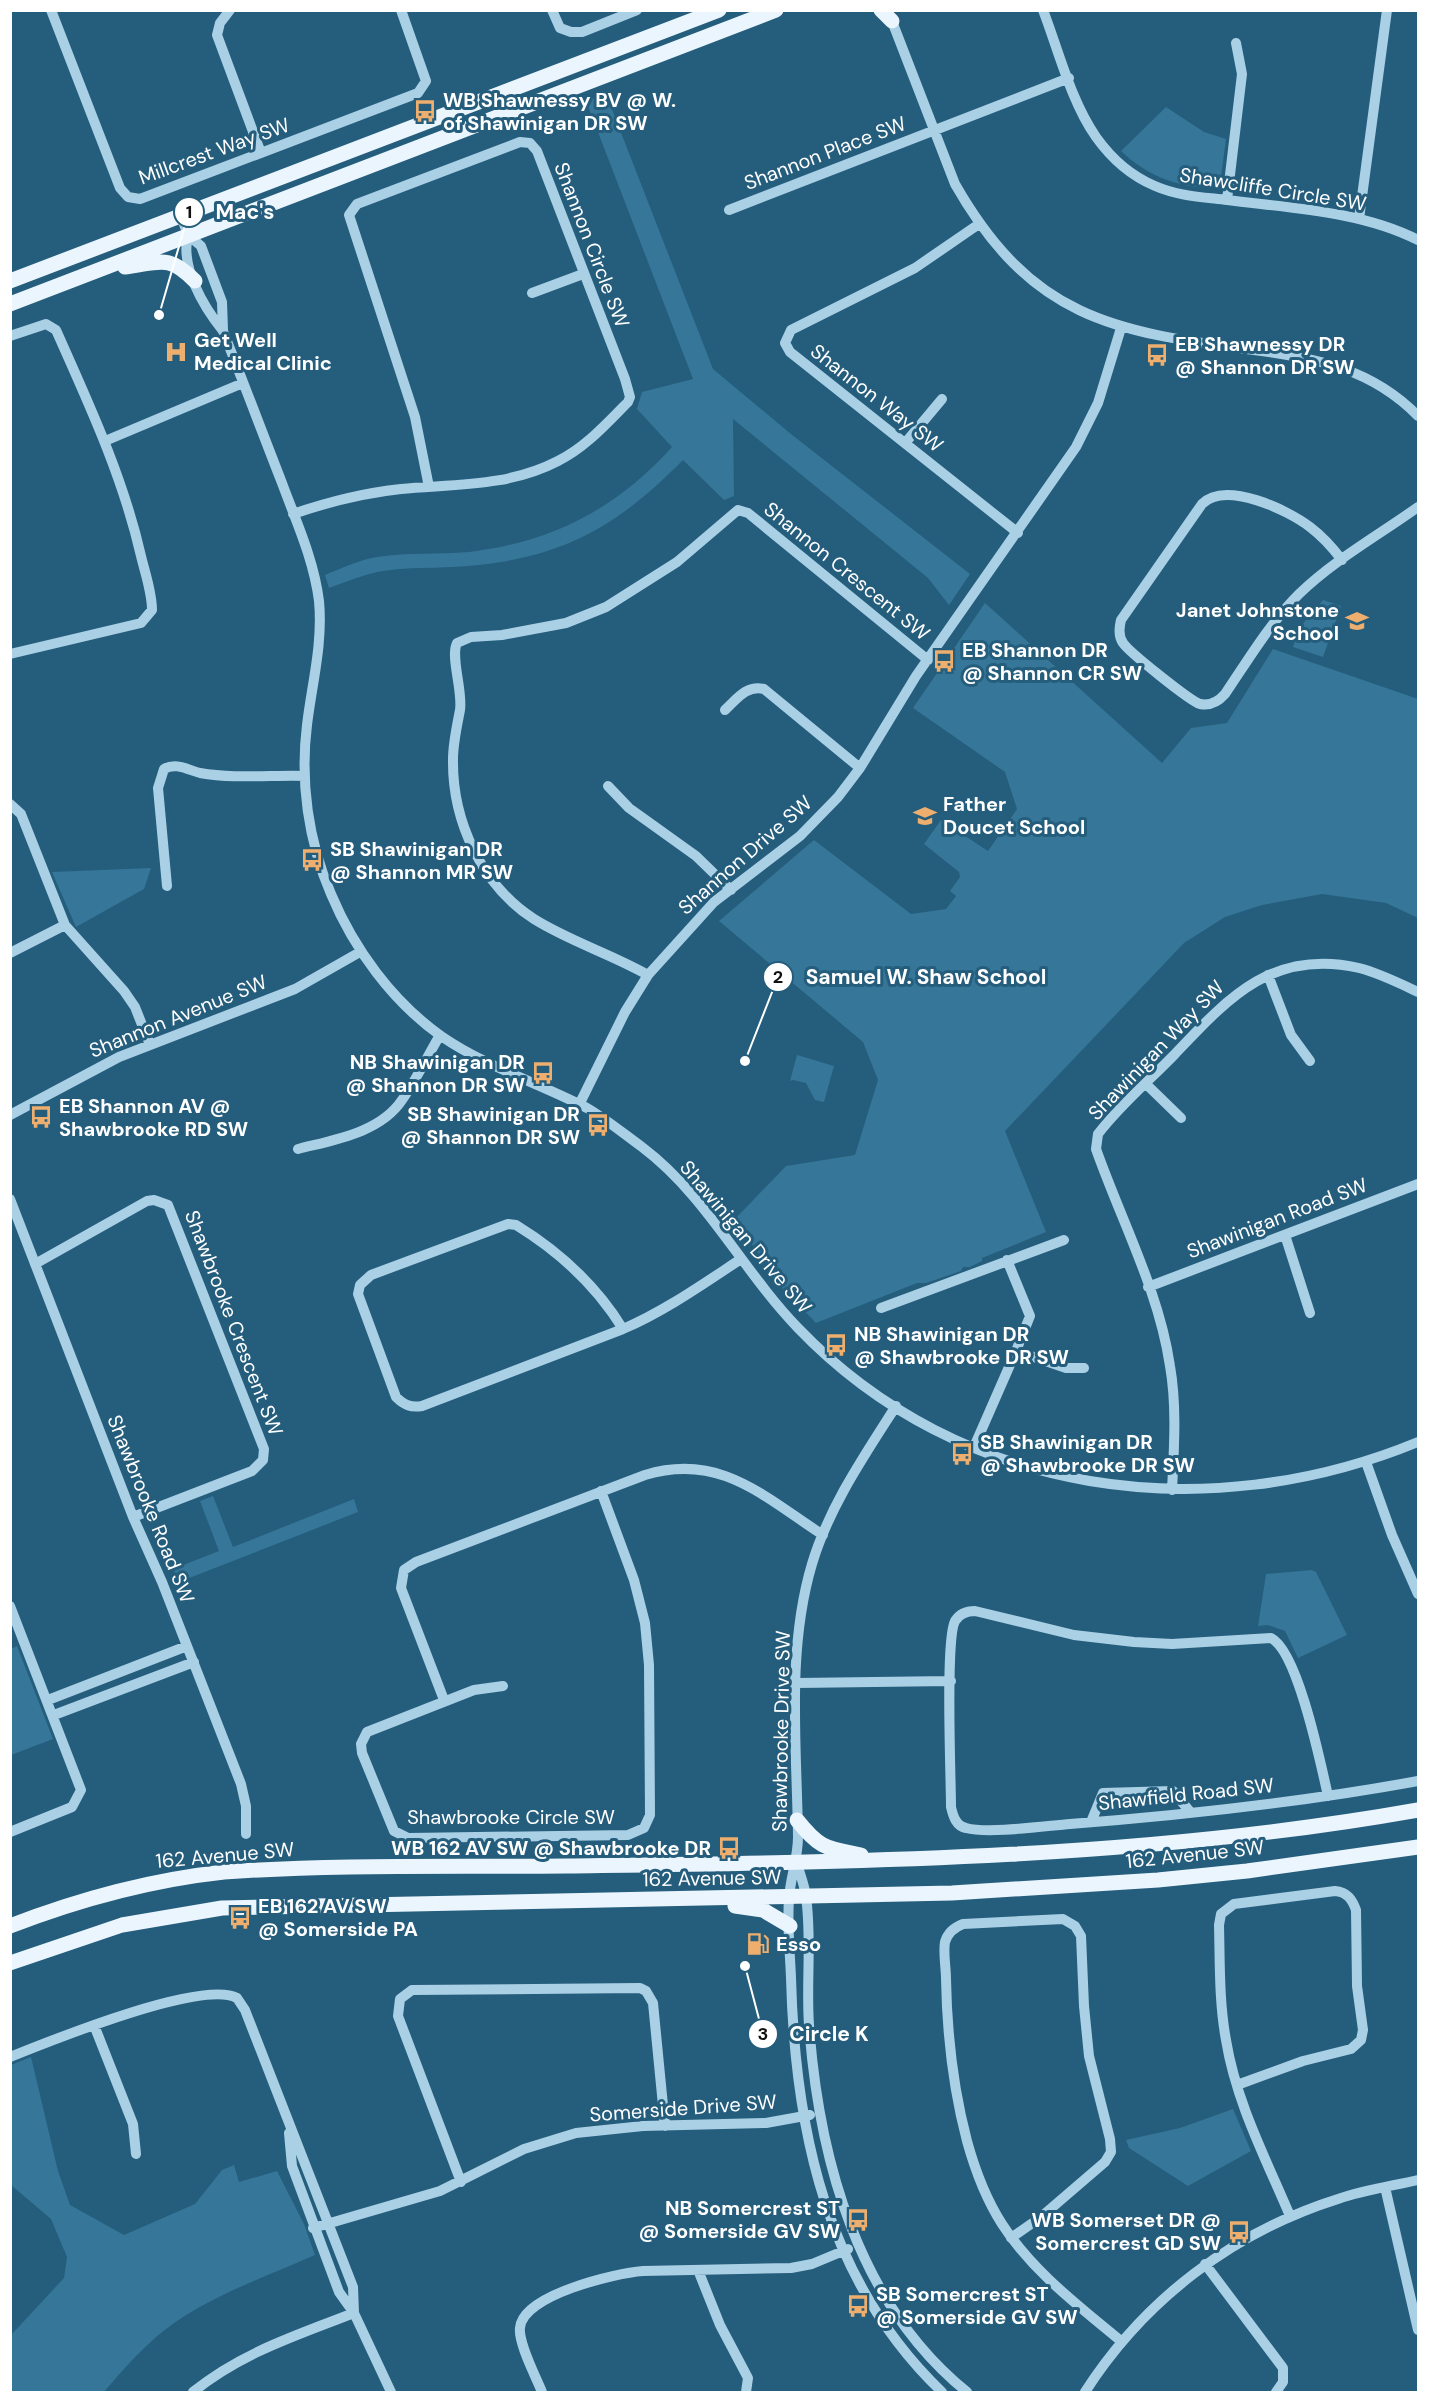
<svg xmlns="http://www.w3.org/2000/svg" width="1429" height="2403" font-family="'DM Sans',sans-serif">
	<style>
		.green { fill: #367698 }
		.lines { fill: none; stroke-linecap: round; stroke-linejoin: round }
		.minor { stroke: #aad0e5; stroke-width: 10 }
		.major { stroke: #eaf5fd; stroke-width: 15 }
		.labels { text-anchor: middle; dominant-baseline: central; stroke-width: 6; stroke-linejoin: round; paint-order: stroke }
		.poi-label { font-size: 20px; font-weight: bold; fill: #fff; stroke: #255d7c; text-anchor: start }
		.street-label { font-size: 20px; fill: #fff; stroke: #255d7c }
		.leader { fill: none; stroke: #fff; stroke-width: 2 }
		.callout-dot { fill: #fff; stroke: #255d7c; stroke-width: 2 }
		.mark-label { font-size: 18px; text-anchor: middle; font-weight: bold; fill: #111 }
		.callout-label { font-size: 21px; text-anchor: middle; font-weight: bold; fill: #fff; stroke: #255d7c; stroke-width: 6; stroke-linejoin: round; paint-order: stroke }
	</style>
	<rect width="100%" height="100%" fill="#255d7c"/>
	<path class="green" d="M606 94 713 369 791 434 970 574 949 605 928 578 733 419 734 496 724 500 683 460C618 526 563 558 468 566 438 569 407 566 377 572 361 576 345 582 329 588L325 575C342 568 359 560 377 557 408 552 438 555 469 552 552 542 616 509 672 447L637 409 642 392 693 379 586 101Z
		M1166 107 1204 132 1226 139 1221 177 1211 188C1176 187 1146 175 1121 151Z
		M1323 600 1341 606 1323 657 1293 647 1300 627Z
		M985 603 1162 763 1191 728 1227 723 1273 649 1418 699V918L1386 903 1322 894 1262 905 1225 917 1184 943 1005 1131 1046 1232 982 1258V1261L970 1267H963L961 1271 926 1283H917L816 1323 780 1286 735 1219 786 1166 855 1155 878 1080 863 1042 719 921 814 840 911 914 946 909 956 896 950 891 960 877 959 872 924 844 941 820 988 851 1017 809 1005 772 913 708Z
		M151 868 144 889 76 927 52 872Z
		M797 1055 834 1066 824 1102 815 1100 806 1083 793 1080 790 1081Z
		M213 1496 233 1547 354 1499 358 1512 179 1582 173 1569 219 1551 200 1501Z
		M1312 1570 1316 1572 1347 1635 1298 1658 1285 1631 1268 1625 1258 1626 1266 1574Z
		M17 1646 53 1739 11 1755V1649Z
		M31 2057 58 2171 70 2205 124 2235 195 2204 222 2170 234 2165 239 2182 277 2171 304 2224 315 2255C261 2279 200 2299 155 2338 136 2355 120 2373 104 2392H11V2335L64 2278 67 2257 51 2219 11 2185V2065Z
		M1233 2109 1251 2151 1188 2186 1129 2148 1126 2140 1180 2128Z"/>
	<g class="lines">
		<path class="minor" d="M51 10 120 188 128 197 140 199 418 93 426 81 401 10
			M230 10 220 23 217 35 261 153
			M552 10 560 28 571 32H582L637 10
			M1043 10C1059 52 1071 101 1096 137 1111 158 1131 176 1155 186 1178 196 1202 197 1227 200 1290 208 1361 211 1418 240
			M890 16 955 184C1031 317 1111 332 1254 350 1317 358 1372 369 1418 416
			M1227 200 1242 74 1236 43
			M729 210 1069 78
			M181 216 188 235 201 246 222 302 223 330
			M1359 219 1387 10
			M979 224 915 268 791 330 785 343 790 352 1018 533
			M188 235C180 267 203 306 223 331 243 381 262 432 282 483 296 521 314 560 319 601 323 644 312 683 307 725 300 781 308 841 331 894 354 949 392 1001 441 1036 486 1067 539 1083 587 1108 606 1119 624 1134 642 1147 707 1196 742 1270 798 1328 960 1497 1207 1529 1418 1442
			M532 293 583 274
			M10 336 46 324 56 330C89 404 123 477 141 556 145 573 152 592 152 610L141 623 10 654
			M105 441 243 383
			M906 442 942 399
			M293 514C328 502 363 493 401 489 454 484 508 487 558 461 586 447 606 424 628 402L630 397 625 379 537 151 530 143 520 142 357 204 349 215 415 417 429 487
			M1342 560C1332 547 1322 536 1310 527 1288 510 1225 480 1202 504L1121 620C1119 628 1118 636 1123 643 1129 652 1190 701 1200 704 1210 706 1218 702 1225 694 1248 660 1270 623 1299 594 1334 560 1379 535 1418 507
			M725 710C737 699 746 685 764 689L860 768
			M608 786 629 808 696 856 731 890
			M10 804 21 814 65 925 124 991 135 1007 150 1045
			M167 886 158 788 164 769C176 762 188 770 200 773 234 779 271 775 305 776
			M10 953 65 925
			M648 975C611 954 569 941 534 919 481 885 452 820 453 759 453 743 457 726 460 710 463 691 450 656 457 643L471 637 502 635 566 623 606 607 677 562 738 510 748 513 928 660
			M1268 975 1291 1035 1310 1061
			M1146 1084 1181 1118
			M579 1105 625 1012 648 975 714 902 800 836 838 797 860 768 916 676 1076 447 1098 403 1121 328
			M10 1115 119 1057 295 989 360 952
			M298 1149C333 1140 380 1133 402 1100 416 1080 427 1057 440 1035
			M10 1199 133 1517 162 1582 241 1784 246 1806V1834
			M1285 1235 1310 1313
			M1007 1260 1030 1316 1016 1351
			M35 1264 147 1201 154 1200 168 1205 264 1449 263 1460 252 1471 133 1517
			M1148 1287 1418 1184
			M881 1308 1064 1240
			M623 1329C596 1285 560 1252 516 1225L508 1224 371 1275 360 1285 358 1294 396 1397C404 1405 411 1408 422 1406L623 1329C665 1311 703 1284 741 1259
			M896 1406C864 1456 829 1507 812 1564 786 1651 797 1747 798 1837 798 1859 790 1878 789 1899 787 1925 790 1952 791 1978 795 2132 827 2282 942 2392
			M974 1447 1016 1351 1066 1368H1084
			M1366 1462 1392 1535 1418 1594
			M1172 1490C1174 1449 1177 1406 1170 1366 1159 1291 1121 1220 1096 1149L1098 1134C1120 1105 1150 1080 1175 1054 1228 998 1273 948 1359 968 1379 973 1399 983 1418 992
			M10 1606 81 1790 72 1807 10 1832
			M797 1683 951 1681
			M503 1686 474 1690 367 1732 361 1744 362 1753 394 1831 408 1838 628 1835 644 1828 650 1815 649 1665 645 1623 634 1580 601 1491
			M48 1700 187 1646
			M444 1700 401 1588 404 1570 416 1562 645 1475C720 1452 764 1497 823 1535
			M54 1715 194 1662
			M1328 1796C1321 1765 1298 1651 1271 1638L1172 1644 1134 1642 1074 1635 975 1611C967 1611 960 1613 955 1621 945 1640 951 1777 951 1807 953 1816 956 1826 966 1828 988 1834 1045 1826 1070 1824 1187 1815 1303 1802 1418 1781
			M1091 1822 1103 1793 1173 1791 1191 1813
			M798 1867C801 1877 805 1887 806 1897 812 1937 806 1984 809 2025 819 2160 858 2304 967 2392
			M94 2025 133 2124 136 2154
			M10 2057C50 2041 202 1979 237 1998L245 2010 353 2287 354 2313
			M1237 2085 1303 2061 1351 2049 1361 2040 1363 2030 1357 1986 1356 1910C1352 1899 1347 1892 1335 1891L1234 1904 1221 1914 1219 1925C1220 1964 1219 2002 1226 2040 1236 2102 1266 2159 1290 2216
			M289 2133 292 2166 339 2292 354 2313 391 2392
			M461 2182 398 2016 400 1999 412 1990 640 1988 646 1991 653 2003 665 2126
			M1385 2187 1418 2330
			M313 2228 440 2191 524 2149 576 2133 643 2126 766 2123 810 2115
			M1011 2238 1041 2217 1105 2162 1111 2152 1110 2139 1089 2056 1084 2006 1081 1936 1075 1926 1063 1919 963 1924C955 1927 948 1932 945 1942 943 1953 946 1967 946 1979 947 2033 953 2088 967 2141 975 2170 986 2199 1002 2224 1033 2272 1079 2306 1122 2342
			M1205 2264 1283 2368V2382L1276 2392
			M698 2270 720 2325 748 2378 746 2392
			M193 2392C241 2353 297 2335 354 2313
			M542 2392C536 2377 518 2343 520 2328 522 2295 616 2273 643 2271L791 2268 812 2264 848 2249
			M1085 2392C1144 2300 1233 2232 1338 2199 1364 2190 1392 2186 1418 2180"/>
		<path class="major" d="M881 10 892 21
			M125 267C159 263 168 253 195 281
			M10 281 719 10
			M10 304 776 10
			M797 1820C820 1849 826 1848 861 1855
			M735 1906 763 1910 790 1926
			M10 1926C80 1899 150 1880 224 1872 338 1864 453 1867 567 1866 851 1862 1137 1860 1418 1810
			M10 1963 122 1925 222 1908 952 1893 1158 1880 1247 1871 1418 1847"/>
	</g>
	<defs>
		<g id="bus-bare" transform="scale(1.8)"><path d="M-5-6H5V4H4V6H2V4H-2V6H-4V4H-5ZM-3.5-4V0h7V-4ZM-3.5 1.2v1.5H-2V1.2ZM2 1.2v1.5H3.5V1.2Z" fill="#eeaf6e" stroke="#255d7c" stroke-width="2.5" paint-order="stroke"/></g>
		<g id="hospital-bare" transform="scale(1.8)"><path d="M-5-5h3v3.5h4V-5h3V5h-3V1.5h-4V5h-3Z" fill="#eeaf6e" stroke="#255d7c" stroke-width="2.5" paint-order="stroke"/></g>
		<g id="school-bare" transform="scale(1.8)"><path d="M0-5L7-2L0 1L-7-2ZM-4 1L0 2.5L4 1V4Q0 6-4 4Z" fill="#eeaf6e" stroke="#255d7c" stroke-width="2.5" paint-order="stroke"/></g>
		<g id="fuel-bare" transform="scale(1.8)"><path d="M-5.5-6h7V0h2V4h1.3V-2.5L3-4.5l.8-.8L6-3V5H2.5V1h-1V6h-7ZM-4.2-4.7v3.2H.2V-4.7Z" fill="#eeaf6e" stroke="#255d7c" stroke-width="2.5" paint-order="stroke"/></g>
	</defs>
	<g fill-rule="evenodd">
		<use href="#bus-bare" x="425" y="111"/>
		<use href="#hospital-bare" x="176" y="352"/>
		<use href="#bus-bare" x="1157" y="355"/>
		<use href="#school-bare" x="1357" y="621"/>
		<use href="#bus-bare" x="944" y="661"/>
		<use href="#school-bare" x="925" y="816"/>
		<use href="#bus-bare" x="312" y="860"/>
		<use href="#bus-bare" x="543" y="1073"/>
		<use href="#bus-bare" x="41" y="1117"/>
		<use href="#bus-bare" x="598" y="1125"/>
		<use href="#bus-bare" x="836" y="1345"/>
		<use href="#bus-bare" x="962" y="1454"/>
		<use href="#bus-bare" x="729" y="1848"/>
		<use href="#bus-bare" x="240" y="1918"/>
		<use href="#fuel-bare" x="758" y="1944"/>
		<use href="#bus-bare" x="858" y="2220"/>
		<use href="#bus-bare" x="1239" y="2232"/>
		<use href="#bus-bare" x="858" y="2306"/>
	</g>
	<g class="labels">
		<g class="poi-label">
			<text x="443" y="100">WB Shawnessy BV @ W.<tspan x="443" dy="23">of Shawinigan DR SW</tspan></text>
			<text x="194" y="340">Get Well<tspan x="194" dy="23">Medical Clinic</tspan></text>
			<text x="1175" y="344">EB Shawnessy DR<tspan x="1175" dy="23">@ Shannon DR SW</tspan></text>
			<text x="1339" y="610" text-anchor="end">Janet Johnstone<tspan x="1339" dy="23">School</tspan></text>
			<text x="962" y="650">EB Shannon DR<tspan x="962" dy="23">@ Shannon CR SW</tspan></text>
			<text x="943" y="804">Father<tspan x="943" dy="23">Doucet School</tspan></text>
			<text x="330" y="849">SB Shawinigan DR<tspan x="330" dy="23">@ Shannon MR SW</tspan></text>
			<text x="525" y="1062" text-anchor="end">NB Shawinigan DR<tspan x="525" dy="23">@ Shannon DR SW</tspan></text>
			<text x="59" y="1106">EB Shannon AV @<tspan x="59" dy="23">Shawbrooke RD SW</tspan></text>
			<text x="580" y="1114" text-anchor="end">SB Shawinigan DR<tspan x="580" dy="23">@ Shannon DR SW</tspan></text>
			<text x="854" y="1334">NB Shawinigan DR<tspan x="854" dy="23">@ Shawbrooke DR SW</tspan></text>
			<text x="980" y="1442">SB Shawinigan DR<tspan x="980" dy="23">@ Shawbrooke DR SW</tspan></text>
			<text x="711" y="1848" text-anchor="end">WB 162 AV SW @ Shawbrooke DR</text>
			<text x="258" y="1906">EB 162 AV SW<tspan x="258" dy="23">@ Somerside PA</tspan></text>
			<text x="776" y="1944">Esso</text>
			<text x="840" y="2208" text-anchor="end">NB Somercrest ST<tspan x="840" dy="23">@ Somerside GV SW</tspan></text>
			<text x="1221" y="2220" text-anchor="end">WB Somerset DR @<tspan x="1221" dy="23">Somercrest GD SW</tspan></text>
			<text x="876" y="2294">SB Somercrest ST<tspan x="876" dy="23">@ Somerside GV SW</tspan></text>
		</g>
		<g class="street-label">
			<text transform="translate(214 151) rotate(-20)">Millcrest Way SW</text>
			<text transform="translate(825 153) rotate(-21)">Shannon Place SW</text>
			<text transform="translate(1273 189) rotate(9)">Shawcliffe Circle SW</text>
			<text transform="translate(592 245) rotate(69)">Shannon Circle SW</text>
			<text transform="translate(877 398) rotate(38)">Shannon Way SW</text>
			<text transform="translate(847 571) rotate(39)">Shannon Crescent SW</text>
			<text transform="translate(745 855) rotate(-41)">Shannon Drive SW</text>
			<text transform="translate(178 1016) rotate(-22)">Shannon Avenue SW</text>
			<text transform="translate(1156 1050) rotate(-46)">Shawinigan Way SW</text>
			<text transform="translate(1277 1218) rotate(-21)">Shawinigan Road SW</text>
			<text transform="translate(746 1237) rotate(50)">Shawinigan Drive SW</text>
			<text transform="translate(234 1323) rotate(69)">Shawbrooke Crescent SW</text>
			<text transform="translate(151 1509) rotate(68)">Shawbrooke Road SW</text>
			<text transform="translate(781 1731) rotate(-89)">Shawbrooke Drive SW</text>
			<text transform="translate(1186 1794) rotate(-6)">Shawfield Road SW</text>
			<text x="511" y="1817">Shawbrooke Circle SW</text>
			<text transform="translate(1195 1854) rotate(-6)">162 Avenue SW</text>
			<text transform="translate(225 1855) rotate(-5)">162 Avenue SW</text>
			<text transform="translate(712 1878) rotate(-1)">162 Avenue SW</text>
			<text transform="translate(683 2108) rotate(-4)">Somerside Drive SW</text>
		</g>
	</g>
	<path class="leader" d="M159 315L189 212M745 1061L778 977M745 1966L763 2034"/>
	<g class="callout-dot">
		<circle cx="159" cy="315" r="6"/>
		<circle cx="745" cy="1061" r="6"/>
		<circle cx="745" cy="1966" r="6"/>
		<circle cx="189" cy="212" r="15"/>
		<circle cx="778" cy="977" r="15"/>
		<circle cx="763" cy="2034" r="15"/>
	</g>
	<g class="mark-label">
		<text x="189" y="218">1</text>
		<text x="778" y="983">2</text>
		<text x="763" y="2040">3</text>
	</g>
	<g class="callout-label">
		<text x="245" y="219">Mac's</text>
		<text x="926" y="984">Samuel W. Shaw School</text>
		<text x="829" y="2041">Circle K</text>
	</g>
	<rect width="1429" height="2403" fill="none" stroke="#ffffff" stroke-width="24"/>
</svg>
